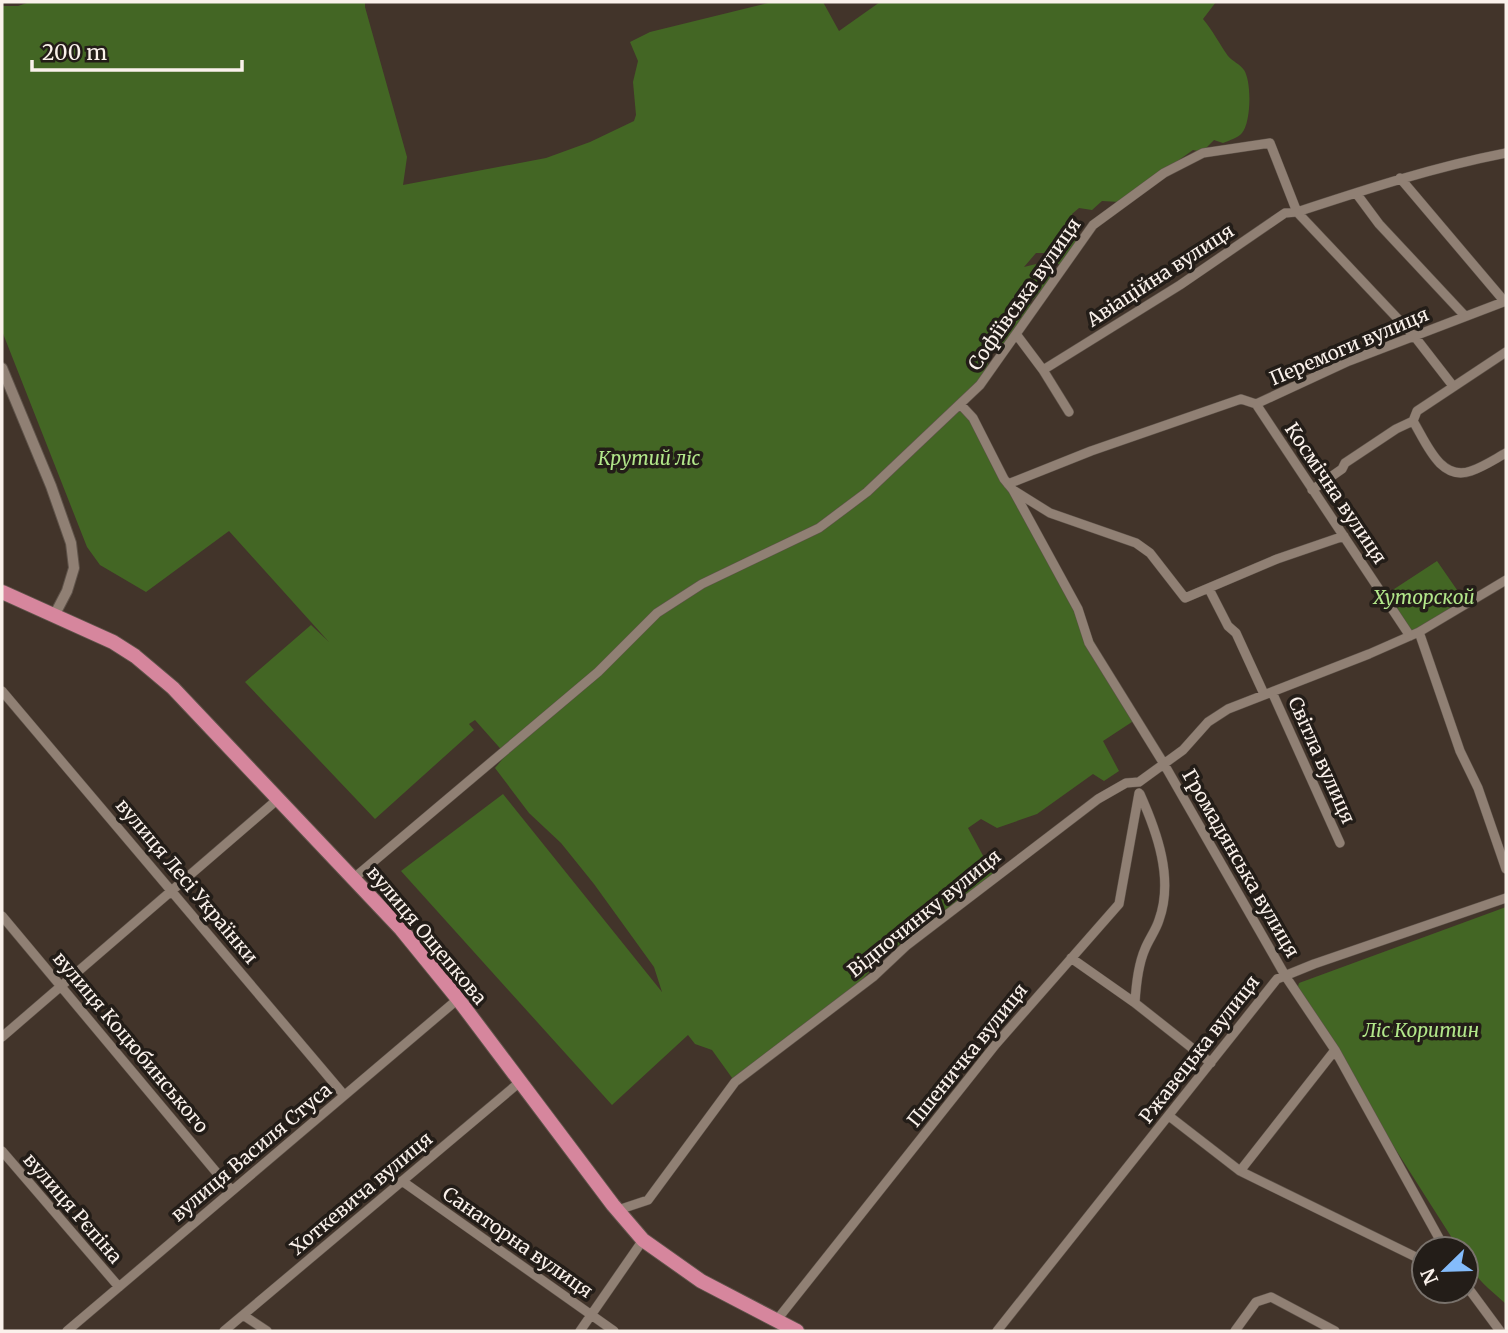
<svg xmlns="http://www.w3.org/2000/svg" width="1508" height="1333" font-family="Merriweather,serif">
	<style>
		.green { fill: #436624 }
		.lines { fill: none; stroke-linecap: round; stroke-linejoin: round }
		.minor-casing { stroke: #5f534a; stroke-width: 10 }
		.tertiary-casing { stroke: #5f534a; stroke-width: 12 }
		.trunk-casing { stroke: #5f534a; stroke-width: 16 }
		.minor { stroke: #908074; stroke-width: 9 }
		.tertiary { stroke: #908074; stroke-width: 10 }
		.trunk { stroke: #d6869d; stroke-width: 14 }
		.labels { text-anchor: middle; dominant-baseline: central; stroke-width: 7; stroke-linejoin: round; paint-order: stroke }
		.street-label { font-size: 19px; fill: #faf1eb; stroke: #231d18 }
		.park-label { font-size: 19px; font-style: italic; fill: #b2e78a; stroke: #231d18 }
	</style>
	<rect width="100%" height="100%" fill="#42342a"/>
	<path class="green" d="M30 2H365V7L407 157 403 185 546 158 590 142 634 121 636 115 633 82 638 61 630 42 650 32 772 2H823L839 31 880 2H1216L1203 19C1213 31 1219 43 1228 56 1232 61 1240 64 1244 70 1252 82 1251 123 1242 133 1238 138 1230 140 1223 143L1214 140 1202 152 1193 150 1120 202 1102 201 1092 210 1079 208 1072 214C1084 242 1077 244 1062 267L1046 253H1036L1024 267 1040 263 1050 270 1052 278 1030 303 1033 311 1010 346 990 342 986 347C996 370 974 387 961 403L1018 497 1135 720 1103 741 1119 771 1104 781 1093 774 1037 814 997 828 981 819 968 828 993 874 950 910 913 934 881 959 849 994 790 1040 758 1059 735 1082 712 1050 695 1044 688 1035 612 1105 401 871 503 794 662 992 654 967 594 884 561 843 529 813 495 768 506 755 475 720 469 724 474 730 375 819 245 682 311 625 329 642 229 531 146 592 100 565 87 547 2 331V6H18Z
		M1437 561 1464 600 1411 634 1385 595Z
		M1506 907V1304C1490 1289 1466 1273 1466 1249H1459L1296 993 1299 983Z"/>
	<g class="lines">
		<g class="minor-casing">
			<path id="minor" d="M1400 178 1505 302
				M1356 193 1379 224 1465 316
				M1016 334 1043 370 1069 412
				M1043 370 1180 285 1285 213 1297 212C1367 189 1434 167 1506 153
				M960 404 973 418 1004 479 1013 490 1050 513 1136 543 1150 553 1185 598 1277 559 1344 536
				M1256 404 1410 636
				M1413 421C1426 442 1440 482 1471 471 1483 467 1495 459 1506 453
				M1413 421 1417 411 1506 352
				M1008 484 1091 451 1241 399 1256 404 1349 361 1506 301
				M1013 490 1078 609 1089 643 1164 764 1286 977 1335 1050 1445 1249
				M1312 490 1342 469 1345 463 1396 429 1413 421
				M1209 589 1228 626 1236 633 1264 694
				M1419 632 1460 751 1478 788 1506 869
				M2 691 344 1095
				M1272 692 1340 843
				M1139 782 1183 750 1208 722 1228 709 1369 654 1419 632 1506 580
				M354 878 598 672 657 613 702 584 819 528 867 492 980 385 1093 225 1164 173 1203 153 1270 143 1297 212 1415 337 1453 386
				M2 916 232 1191
				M1071 958 1135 1003 1211 1063
				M1135 1003C1136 985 1138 965 1145 949 1149 939 1156 930 1159 920 1174 879 1157 832 1140 794
				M2 1037 278 799
				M1169 1116 1240 1171 1424 1261
				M2 1151 119 1287
				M1240 1171 1335 1050
				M402 1181 614 1331
				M618 1210 648 1200 735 1082 873 977 906 946 1098 799 1126 783 1139 782
				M1466 1285 1500 1331
				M243 1315 267 1331
				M776 1321 996 1044 1119 904 1139 793
				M67 1331 458 999
				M224 1331 521 1081
				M580 1331 643 1240
				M997 1331 1277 979 1314 964 1506 898
				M1235 1331 1256 1302 1271 1297 1335 1331"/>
		</g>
		<g class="tertiary-casing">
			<path id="tertiary" d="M2 368 51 486 71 543 74 568 67 591 55 614"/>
		</g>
		<g class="trunk-casing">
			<path id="trunk" d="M2 592 113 642 135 656 173 688 401 929 458 999 613 1205 643 1240 701 1281 797 1331"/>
		</g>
		<use href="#minor" class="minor"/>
		<use href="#tertiary" class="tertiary"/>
		<use href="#trunk" class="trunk"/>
	</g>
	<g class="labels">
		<g class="street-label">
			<text transform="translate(1160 275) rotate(-33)">Авіаційна вулиця</text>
			<text transform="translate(1024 294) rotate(-55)">Софіївська вулиця</text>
			<text transform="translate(1349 346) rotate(-23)">Перемоги вулиця</text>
			<text transform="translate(1336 493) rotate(56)">Космічна вулиця</text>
			<text transform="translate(1322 760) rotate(66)">Світла вулиця</text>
			<text transform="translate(1241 863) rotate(60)">Громадянська вулиця</text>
			<text transform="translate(187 881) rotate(50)">вулиця Лесі Українки</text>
			<text transform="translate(924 913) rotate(-39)">Відпочинку вулиця</text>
			<text transform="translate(427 935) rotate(50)">вулиця Ощепкова</text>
			<text transform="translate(131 1042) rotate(50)">вулиця Коцюбинського</text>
			<text transform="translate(1199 1049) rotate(-52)">Ржавецька вулиця</text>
			<text transform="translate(967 1055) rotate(-51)">Пшеничка вулиця</text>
			<text transform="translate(251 1152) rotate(-40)">вулиця Василя Стуса</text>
			<text transform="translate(361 1193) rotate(-40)">Хоткевича вулиця</text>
			<text transform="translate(73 1208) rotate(49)">вулиця Рєпіна</text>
			<text transform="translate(518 1242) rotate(35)">Санаторна вулиця</text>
		</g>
		<g class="park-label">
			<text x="649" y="458">Крутий ліс</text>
			<text x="1424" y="597">Хуторской</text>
			<text x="1421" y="1030">Ліс Коритин</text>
		</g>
	</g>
	<rect width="1508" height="1333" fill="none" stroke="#faf1eb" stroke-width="7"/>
	<g transform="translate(1445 1270) rotate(247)"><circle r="33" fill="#231d18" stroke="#79726c" stroke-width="2"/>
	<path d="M0-5L12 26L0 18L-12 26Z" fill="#84bcfb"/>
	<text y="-10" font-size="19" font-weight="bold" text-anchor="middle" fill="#faf1eb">N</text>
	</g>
	<path d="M32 60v10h210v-10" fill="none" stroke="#faf1eb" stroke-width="3.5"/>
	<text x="42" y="60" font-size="21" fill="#faf1eb" stroke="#231d18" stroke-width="5" paint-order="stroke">200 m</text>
</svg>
